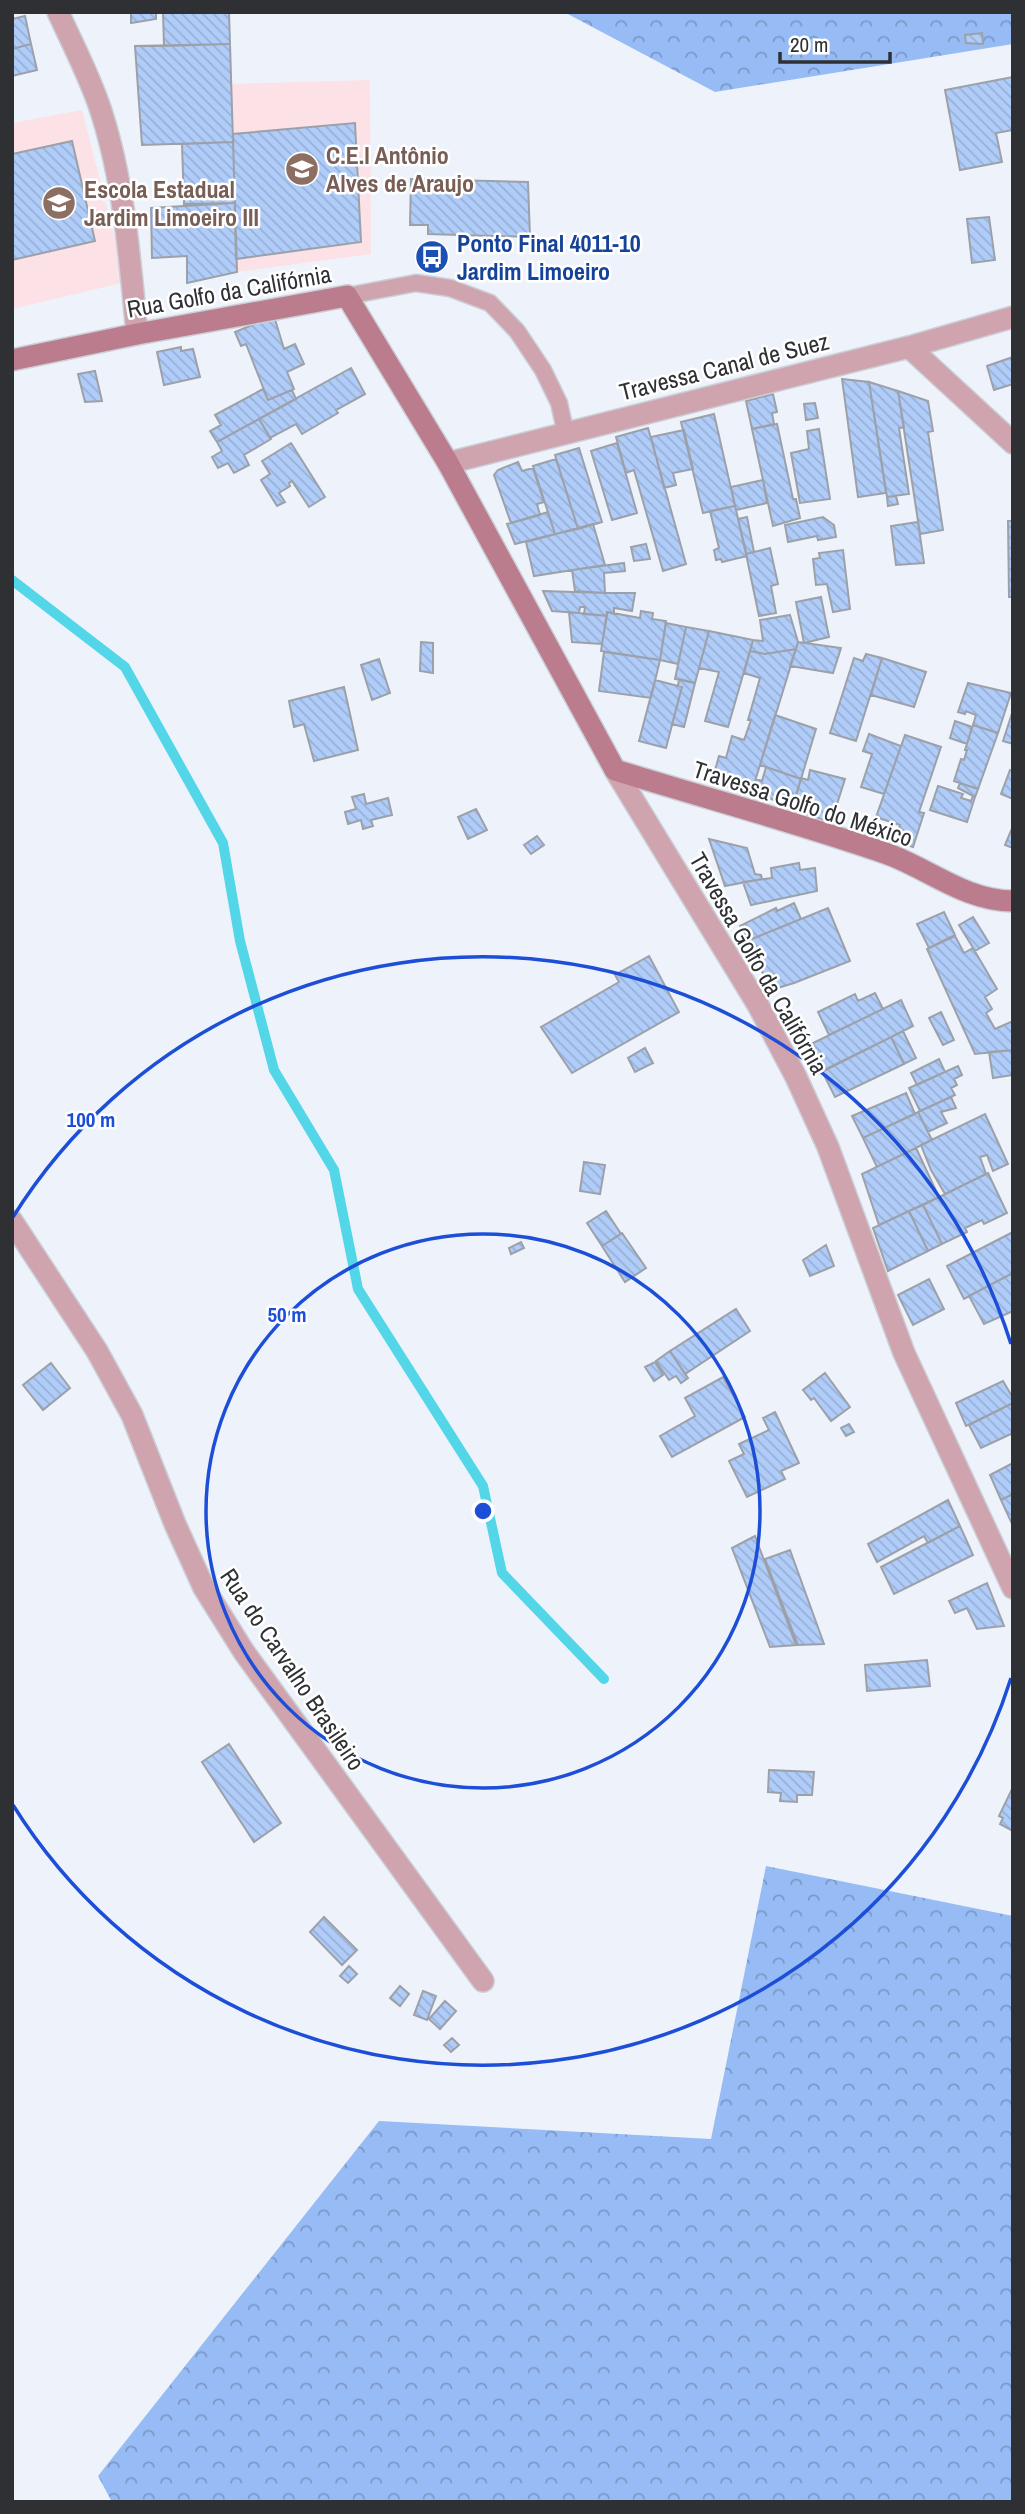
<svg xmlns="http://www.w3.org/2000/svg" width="1025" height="2514" font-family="'Archivo Narrow',sans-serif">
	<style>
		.education { fill: #fce1e6 }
		.forest { fill: url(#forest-crowns) }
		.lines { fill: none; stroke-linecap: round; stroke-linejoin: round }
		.stream { stroke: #52d6e8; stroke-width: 10 }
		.building { fill: url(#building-back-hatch); stroke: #9ca1a9; stroke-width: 2 }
		.lane-casing { stroke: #cbd0d7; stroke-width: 19 }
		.street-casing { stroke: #cbd0d7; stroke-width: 24 }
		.secondary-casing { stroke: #cbd0d7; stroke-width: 24 }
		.lane { stroke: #cfa4af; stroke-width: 16 }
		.street { stroke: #cfa4af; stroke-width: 21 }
		.secondary { stroke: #bb7d8e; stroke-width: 21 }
		.ring { fill: none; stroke: #1d4ed8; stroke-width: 3.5 }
		.labels { text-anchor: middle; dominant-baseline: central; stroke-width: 5; stroke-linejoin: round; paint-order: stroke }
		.education-label { font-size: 24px; font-weight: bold; fill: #785e54; stroke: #fff; text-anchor: start }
		.transit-label { font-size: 24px; font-weight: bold; fill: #164399; stroke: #fff; text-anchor: start }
		.street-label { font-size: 24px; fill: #2e3033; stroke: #fff }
		.centre { fill: #1d4ed8; stroke: #fff; stroke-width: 3.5 }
		.ring-label { font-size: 21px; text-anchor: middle; font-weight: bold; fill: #1d4ed8; stroke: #fff; stroke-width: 5; stroke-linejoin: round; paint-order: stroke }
	</style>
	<defs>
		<pattern id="forest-crowns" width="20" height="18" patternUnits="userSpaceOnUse" patternTransform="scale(1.75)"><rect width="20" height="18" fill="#96bbf5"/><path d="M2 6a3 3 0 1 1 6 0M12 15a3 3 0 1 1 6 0" fill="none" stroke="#7b98c7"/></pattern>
		<pattern id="building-back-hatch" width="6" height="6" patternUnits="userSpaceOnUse" patternTransform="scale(1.75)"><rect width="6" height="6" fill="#b0ccf9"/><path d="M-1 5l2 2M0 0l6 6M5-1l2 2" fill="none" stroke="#98b0d6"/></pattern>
	</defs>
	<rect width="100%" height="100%" fill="#eef3fb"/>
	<path class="education" d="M370 80 371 254 237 272 231 84Z
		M82 110 126 282 12 309V123Z"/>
	<path class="forest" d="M564 12H1013V44L715 92Z
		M766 1866 1013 1916V2502H112L98 2476 379 2121 711 2139Z"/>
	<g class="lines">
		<path class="stream" d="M12 580 125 667 223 843 240 941 274 1070 334 1170 358 1289 483 1486 502 1573 604 1679"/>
	</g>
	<path class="building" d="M131 12H156V19L131 23Z
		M163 12H229L230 44 164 46Z
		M25 16 31 44 12 49V19Z
		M982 33 983 44 966 43 965 35Z
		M31 44 37 70 12 76V49Z
		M230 44 233 142 142 145 135 46Z
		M1013 77V130L996 133 1002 162 960 170 945 90Z
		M355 123 361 242 236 259 233 134Z
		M72 141 95 241 12 260V154Z
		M233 142 235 203 184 204 182 144Z
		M411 179 528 182 530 237 428 234V225H410Z
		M235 203 237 272 187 283V256L152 258 151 208Z
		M989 217 995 260 972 263 967 219Z
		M274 316 284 349 295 344 304 364 287 372 294 389 268 400 246 344 241 346 235 332Z
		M181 347V351L193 349 200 377 164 385 157 352Z
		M1013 357V384L994 390 987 366Z
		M351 368 365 394 336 410 338 413 302 434 296 424 270 438 259 419Z
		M95 371 102 401 85 402 78 374Z
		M842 379 869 382 886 493 858 497Z
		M869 382 898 391 904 427 899 428 909 494 887 497Z
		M263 389 268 400 292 390 296 399 217 442 210 431 221 425 215 415Z
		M898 391 928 401 933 431 928 432 943 530 920 534Z
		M773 394 777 412 772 413 774 424 752 429 746 401Z
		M815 403 818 418 806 420 804 404Z
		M714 414 735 506 703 513 681 422Z
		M259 419 271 439 244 455 249 465 234 473 228 463 218 468 212 457 222 451 217 442Z
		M777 424 793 499H796L800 518 773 526 752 429Z
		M648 428 686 564 663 571 634 470 626 473 616 437Z
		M819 429 830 499 800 503 791 453 809 449 807 431Z
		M684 430 693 469 673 473 676 485 664 488 651 437Z
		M291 443 325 497 309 507 292 481 289 483 290 486 279 493 285 502 277 506 261 480 270 474 262 461Z
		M617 443 637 513 612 520 591 451Z
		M579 448 602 522 578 529 555 455Z
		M556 459 578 529 555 534 533 466Z
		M518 462 522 471 533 468 544 502 537 504 540 515 511 523 494 475 498 470Z
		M763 480 767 503 736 510 731 487Z
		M896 496 898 504 888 506 887 497Z
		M735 506 747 556 722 562 721 559 716 560 714 550 719 548 710 511Z
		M548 512 555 534 515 544 507 524Z
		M747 517 754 552 746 554 738 519Z
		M823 517 834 525 836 537 818 540 817 536 788 542 785 525Z
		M1008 521H1013V597H1009Z
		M918 522 924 563 896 565 891 526Z
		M593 524 605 565 534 576 526 542Z
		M646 544 650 559 634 561 631 547Z
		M770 548 778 584 771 586 776 613 759 616 746 554Z
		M843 550 850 609 833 612 827 584 816 585 813 559 820 558 819 553Z
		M624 563 625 571 604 573 605 593 575 591 572 570Z
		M543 591 605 593H635L632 611 614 608V614L607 612V616L584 614 585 607H580L579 613 552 611Z
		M821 597 829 637 804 643 796 602Z
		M641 611 653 613 652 619 666 621 660 660 601 651 607 612 640 618Z
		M569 612 607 616 602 644 572 642Z
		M790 615 798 642 796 649 765 654 750 651 753 640 763 641 760 620Z
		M666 623 686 627 678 664 660 660Z
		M686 627 709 631 695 683 675 679Z
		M709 631 753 640 728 727 705 721 719 672 699 668Z
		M421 642 433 643V673L420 671Z
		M798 642 841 648 833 673 790 666Z
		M796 649 751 794 712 781 719 756 726 758 732 736 744 740 751 720H748L760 678 744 673 750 651 765 654Z
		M604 652 660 660 651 698 599 691Z
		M866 654 882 658 856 741 830 733 854 658 863 661Z
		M882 658 926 672 914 707 871 695Z
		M379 659 390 693 372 700 361 665Z
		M679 679 695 683 684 727 672 724 682 687 678 686Z
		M655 680 682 687 666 748 639 741Z
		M968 683 1011 693 998 733 973 725 976 715 966 711 965 714 958 712Z
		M344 687 358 750 314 761 304 724 294 727 289 701Z
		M1013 710V744L1003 741Z
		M775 715 816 729 801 779 760 765Z
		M955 721 972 727 967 744 950 738Z
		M973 725 998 733 978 789 954 781 961 759 964 760 967 750H965Z
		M869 734 901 746 884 794 861 787 872 754 863 751Z
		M905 735 941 747 919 812 924 813 913 847 895 841 900 825 876 817Z
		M766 767 801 779 793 807 752 792 756 779 762 781Z
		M810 770 845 779 831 823 792 809 801 778 808 780Z
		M1010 770 1013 772V799L1001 794Z
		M960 783 978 789 975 797 958 788Z
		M938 786 963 794 961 798 971 801 973 796 975 797 967 822 930 810Z
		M364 794 366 804 388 798 392 815 371 820 373 826 363 829 361 820 348 824 345 812 356 809 352 797Z
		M476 809 487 830 468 839 458 817Z
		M1013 826V848L1005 845Z
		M537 836 544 845 531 854 524 845Z
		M709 839 747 848 755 874 761 875 762 879 725 886Z
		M799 863 800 870 815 868 817 891 751 905 743 882 772 878 771 868Z
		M794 903 801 919 747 941 740 926 776 908 777 911Z
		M828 908 850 961 794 983 774 989 742 943Z
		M944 912 955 935 929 948 917 924Z
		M973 917 989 943 975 951 959 925Z
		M955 936 964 953 973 948 997 989 985 997 992 1009 986 1013 995 1029 1013 1021V1050L975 1054 927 949Z
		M649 956 679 1012 572 1073 541 1027 619 982 615 975Z
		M875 993 883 1009 829 1035 818 1012 855 994 858 1001Z
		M901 1000 913 1026 818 1074 805 1047Z
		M941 1012 954 1040 943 1045 929 1018Z
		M903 1031 916 1058 904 1064 891 1037Z
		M891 1037 904 1064 835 1097 822 1071Z
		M645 1048 653 1063 635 1072 628 1058Z
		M1013 1050V1075L993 1078 989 1052Z
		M939 1059 945 1072 917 1085 911 1073Z
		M958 1066 962 1075 954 1079 957 1085 951 1088 955 1095 920 1111 909 1088Z
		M906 1093 915 1114 863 1138 852 1116Z
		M951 1097 956 1108 941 1112 947 1123 928 1132 918 1112Z
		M918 1112 932 1140 877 1167 863 1138Z
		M985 1114 1008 1164 993 1171 987 1155 980 1157 986 1174 945 1194 931 1170 921 1145Z
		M916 1148 939 1197 879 1225 862 1174Z
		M584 1162 605 1165 600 1194 580 1191Z
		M988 1173 1007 1213 984 1224 982 1220 965 1228 967 1232 942 1244 923 1205Z
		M923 1205 942 1244 928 1251 909 1211Z
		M606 1211 621 1234 602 1246 587 1223Z
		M909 1211 928 1251 888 1271 873 1228Z
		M1013 1232V1273L964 1299 947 1266Z
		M622 1233 646 1268 625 1282 602 1246Z
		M521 1242 524 1248 511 1254 509 1248Z
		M826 1245 834 1266 810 1276 803 1260Z
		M1013 1273V1311L984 1324 969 1296Z
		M929 1279 944 1309 913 1325 898 1295Z
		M736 1309 750 1331 685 1374 670 1351Z
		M670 1351 688 1378 681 1383 676 1376 669 1380 656 1361Z
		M655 1362 663 1375 654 1381 645 1367Z
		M51 1363 70 1388 43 1410 23 1385Z
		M825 1373 850 1407 831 1421 814 1398 811 1400 803 1390Z
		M723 1377 745 1417 672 1457 660 1436 695 1416 685 1398Z
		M1003 1381 1013 1398V1403L966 1426 956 1403Z
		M1013 1403V1433L981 1448 969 1425Z
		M775 1412 799 1463 781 1471 785 1479 747 1497 729 1461 744 1454 739 1444 769 1430 763 1418Z
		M849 1424 854 1432 846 1436 841 1428Z
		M1013 1463V1494L1001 1500 990 1475Z
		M1013 1494V1526L1001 1500Z
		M948 1500 960 1526 928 1543 924 1536 877 1562 868 1544Z
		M960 1526 973 1555 894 1594 881 1567Z
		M755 1536 764 1560 796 1645 770 1647 732 1548Z
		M790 1550 824 1644 798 1645 765 1559Z
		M987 1583 1004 1626 977 1629 967 1608 955 1613 949 1601Z
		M927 1660 930 1686 867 1691 865 1665Z
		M229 1744 281 1823 254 1842 202 1762Z
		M769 1770 814 1772 812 1795H797V1802L780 1801 781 1793 768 1792Z
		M1013 1787V1831L1000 1824 1003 1818 999 1816Z
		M324 1917 357 1950 342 1965 310 1932Z
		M349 1966 357 1974 348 1983 340 1976Z
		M400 1986 409 1994 400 2006 390 1998Z
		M423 1991 436 1996 427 2020 414 2015Z
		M445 2001 456 2011 440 2029 429 2019Z
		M452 2038 459 2045 451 2052 444 2045Z"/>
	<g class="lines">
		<g class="lane-casing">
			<path id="lane" d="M347 296 416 283 450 288 490 303 517 331 543 370 559 403 566 434"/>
		</g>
		<g class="street-casing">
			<path id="street" d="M58 12C73 45 90 77 101 111 124 182 130 260 137 334
				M909 347 1013 443
				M448 463 909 347 1013 317
				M615 770 758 1005 796 1077 828 1147 904 1353 1013 1588
				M12 1221 97 1351 132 1415 175 1524 204 1588 244 1652 483 1981"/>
		</g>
		<g class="secondary-casing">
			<path id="secondary" d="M12 360 137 334 347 296 448 463 615 770C705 798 796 822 885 853 928 868 965 901 1013 901"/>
		</g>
		<use href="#lane" class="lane"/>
		<use href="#street" class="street"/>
		<use href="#secondary" class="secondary"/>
	</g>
	<g class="ring">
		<circle cx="483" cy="1511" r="277"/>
		<path d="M1011 1678A554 554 0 0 1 13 1805M13 1217A554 554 0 0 1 1011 1344"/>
	</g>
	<defs>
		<g id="school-disc" transform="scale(1.75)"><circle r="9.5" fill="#8d6e63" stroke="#fff"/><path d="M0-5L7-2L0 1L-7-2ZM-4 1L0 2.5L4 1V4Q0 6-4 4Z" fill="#fff"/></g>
		<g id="bus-disc" transform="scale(1.75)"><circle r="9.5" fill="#1a4fb4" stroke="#fff"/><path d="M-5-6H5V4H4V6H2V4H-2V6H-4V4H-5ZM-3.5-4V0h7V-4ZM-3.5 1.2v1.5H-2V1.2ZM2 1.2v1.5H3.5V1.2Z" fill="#fff"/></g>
	</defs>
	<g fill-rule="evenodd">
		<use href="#school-disc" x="302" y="169"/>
		<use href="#school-disc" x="59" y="203"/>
		<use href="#bus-disc" x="432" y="257"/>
	</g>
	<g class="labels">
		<g class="education-label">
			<text x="326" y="155">C.E.I Antônio<tspan x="326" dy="28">Alves de Araujo</tspan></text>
			<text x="84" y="189">Escola Estadual<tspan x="84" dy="28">Jardim Limoeiro III</tspan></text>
		</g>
		<g class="transit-label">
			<text x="457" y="243">Ponto Final 4011-10<tspan x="457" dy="28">Jardim Limoeiro</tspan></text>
		</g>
		<g class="street-label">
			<text transform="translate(229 291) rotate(-10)">Rua Golfo da Califórnia</text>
			<text transform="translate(724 366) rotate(-14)">Travessa Canal de Suez</text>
			<text transform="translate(803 803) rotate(18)">Travessa Golfo do México</text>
			<text transform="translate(759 963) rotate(60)">Travessa Golfo da Califórnia</text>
			<text transform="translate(293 1669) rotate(56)">Rua do Carvalho Brasileiro</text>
		</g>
	</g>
	<circle cx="483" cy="1511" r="10" class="centre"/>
	<g class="ring-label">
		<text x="91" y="1127">100 m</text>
		<text x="287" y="1322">50 m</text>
	</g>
	<rect width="1025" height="2514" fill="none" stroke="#2e3033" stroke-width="28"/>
	<path d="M780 52v10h110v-10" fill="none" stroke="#2e3033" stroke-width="3.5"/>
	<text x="790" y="52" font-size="21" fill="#2e3033" stroke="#ffffff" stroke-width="5" paint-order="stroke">20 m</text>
</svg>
